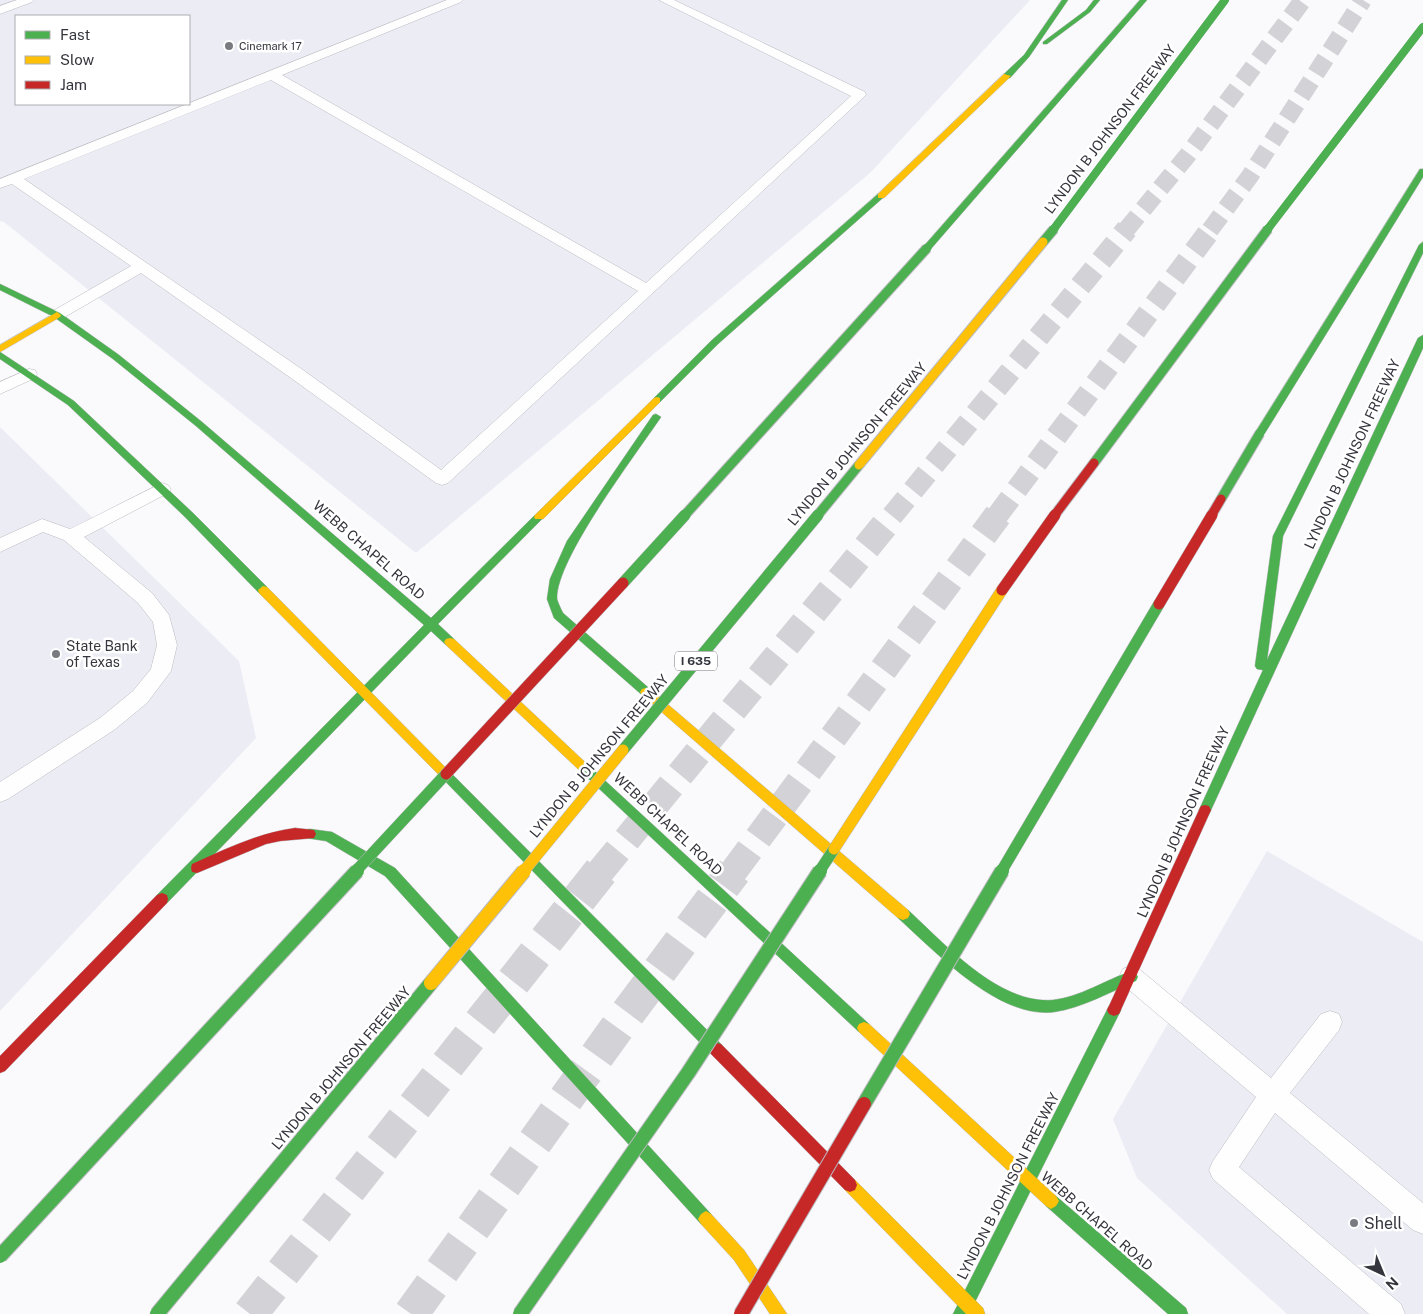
<svg xmlns="http://www.w3.org/2000/svg" width="1423" height="1314" font-family="'Public Sans',sans-serif">
	<style>
		.built { fill: #ebecf4; fill-rule: evenodd }
		.lines { fill: none; stroke-linecap: round; stroke-linejoin: round }
		.highway-tunnel-far3 { stroke: #d3d3d7; stroke-width: 18; stroke-dasharray: 18 9; stroke-linecap: butt }
		.highway-tunnel-far2 { stroke: #d3d3d7; stroke-width: 22; stroke-dasharray: 22 11; stroke-linecap: butt }
		.highway-tunnel-far1 { stroke: #d3d3d7; stroke-width: 28; stroke-dasharray: 28 14; stroke-linecap: butt }
		.highway-tunnel { stroke: #d3d3d7; stroke-width: 35; stroke-dasharray: 35 18; stroke-linecap: butt }
		.lane-casing { stroke: #bababf; stroke-width: 1 }
		.fast-casing { stroke: #bababf; stroke-width: 1 }
		.slow-casing { stroke: #bababf; stroke-width: 1 }
		.jam-casing { stroke: #bababf; stroke-width: 1 }
		.lane { fill: #fefeff; fill-rule: evenodd }
		.fast { fill: #4caf50; fill-rule: evenodd }
		.slow { fill: #ffc107; fill-rule: evenodd }
		.jam { fill: #c62828; fill-rule: evenodd }
		.fast-bridge-far3-casing { stroke: #bababf; stroke-width: 8; stroke-linecap: butt }
		.fast-bridge-far2-casing { stroke: #bababf; stroke-width: 11; stroke-linecap: butt }
		.fast-bridge-far1-casing { stroke: #bababf; stroke-width: 12; stroke-linecap: butt }
		.fast-bridge-casing { stroke: #bababf; stroke-width: 16; stroke-linecap: butt }
		.slow-bridge-far2-casing { stroke: #bababf; stroke-width: 11; stroke-linecap: butt }
		.slow-bridge-far1-casing { stroke: #bababf; stroke-width: 12; stroke-linecap: butt }
		.slow-bridge-casing { stroke: #bababf; stroke-width: 16; stroke-linecap: butt }
		.jam-bridge-far2-casing { stroke: #bababf; stroke-width: 11; stroke-linecap: butt }
		.jam-bridge-far1-casing { stroke: #bababf; stroke-width: 12; stroke-linecap: butt }
		.jam-bridge-casing { stroke: #bababf; stroke-width: 16; stroke-linecap: butt }
		.fast-bridge-far3 { stroke: #4caf50; stroke-width: 8 }
		.fast-bridge-far2 { stroke: #4caf50; stroke-width: 9 }
		.fast-bridge-far1 { stroke: #4caf50; stroke-width: 11 }
		.fast-bridge { stroke: #4caf50; stroke-width: 14 }
		.slow-bridge-far2 { stroke: #ffc107; stroke-width: 9 }
		.slow-bridge-far1 { stroke: #ffc107; stroke-width: 11 }
		.slow-bridge { stroke: #ffc107; stroke-width: 14 }
		.jam-bridge-far2 { stroke: #c62828; stroke-width: 9 }
		.jam-bridge-far1 { stroke: #c62828; stroke-width: 11 }
		.jam-bridge { stroke: #c62828; stroke-width: 14 }
		.poi-dot { fill: #7a7a81; stroke: #fff; stroke-width: 2 }
		.labels { text-anchor: middle; dominant-baseline: central; stroke-width: 5; stroke-linejoin: round; paint-order: stroke }
		.far-poi-label { font-size: 11px; fill: #35353e; stroke: #fff; text-anchor: start }
		.shield { fill: #fff; stroke: #727278; stroke-width: 1 }
		.shield-label { font-size: 12px; font-weight: bold; fill: #35353e }
		.street-label { font-size: 14px; fill: #35353e; stroke: #fff }
		.poi-label { font-size: 14px; fill: #35353e; stroke: #fff; text-anchor: start }
		.near-poi-label { font-size: 16px; fill: #35353e; stroke: #fff; text-anchor: start }
	</style>
	<rect width="100%" height="100%" fill="#fafafd"/>
	<path class="built" d="M0 0H1030L870 173 416 553 4 222 0 221ZM16 16H189V104H16Z
		M0 427 239 661 256 738 0 1011Z
		M1267 851 1423 942V1314H1287L1137 1178 1113 1119Z"/>
	<g class="lines">
		<path class="highway-tunnel-far3" d="M1126 230 1187 156 1303 0
			M1210 230 1250 176 1363 0"/>
		<path class="highway-tunnel-far2" d="M892 516 1127 229
			M997 516 1211 229"/>
		<path class="highway-tunnel-far1" d="M600 872 893 515
			M733 872 998 515"/>
		<path class="highway-tunnel" d="M250 1314 601 871
			M411 1314 619 1025 734 871"/>
		<g class="lane-casing">
			<path id="lane" d="M17 0H34L32 2 0 14V6Z
				M447 0H463L461 2 282 75 646 283 851 96 659 0H674L865 92 866 95 448 483 442 485 436 483 291 378 141 273 63 318H51L49 315 51 312 131 266 12 184 0 188V179ZM271 80 638 291 441 470 303 370 24 179Z
				M29 369 35 370 37 374 35 378 0 394V382Z
				M162 483 168 485 171 489 168 493 84 537 152 593 169 615 177 645 171 671 147 703 114 730 8 799 0 802V782L100 718 133 691 151 669 157 645 153 622 138 603 64 540 43 532 0 552V538L42 519 70 529Z
				M1131 966 1139 969 1271 1078 1321 1014 1330 1011 1339 1014 1342 1022 1339 1030 1290 1093 1423 1203V1234L1413 1230 1275 1113 1239 1167 1401 1304 1405 1314H1369L1213 1179 1209 1170 1213 1161 1256 1097 1123 985 1119 977 1123 969Z"/>
		</g>
		<g class="fast-casing">
			<path id="fast" d="M1062 0H1068L1029 57 1010 78H1004V74L1024 55Z
				M1094 0H1100L1090 12 1047 44H1043V42L1086 10Z
				M1140 0H1147L930 250H924V246Z
				M1420 169H1423V177L1265 433 1263 435H1257L1255 433Z
				M878 194 885 196 718 344 660 402H654V398L712 340Z
				M1423 242V253L1283 536 1267 660 1418 338 1423 335V348L1211 810 1209 814 1205 815 1201 814 1199 810 1263 670 1257 669 1255 666 1273 536 1419 245Z
				M0 284 60 313 119 355 202 422 431 618 535 515H543L544 517 438 624 454 639 456 642 454 645H446L431 631 167 903 162 905 157 903 156 899 157 895 424 625 196 426 113 359 54 317 0 290Z
				M0 352 74 401 193 513 267 587 268 590 267 593H259L185 517 68 405 0 359Z
				M656 414 661 417C637 453 555 560 557 599 558 603 561 609 563 613L650 689 652 692 650 695H642L554 618 547 599 550 579 567 541 653 415Z
				M582 761 586 763 869 1024 871 1028 869 1032 864 1034 859 1032 578 769 576 766 578 763Z
				M443 767 447 769 721 1044 723 1049 721 1054 716 1055 711 1054 439 775 437 772 439 769Z
				M310 829 332 832 395 868 711 1214 714 1219 711 1224 706 1227 701 1224 385 876 326 841 306 838 304 834 306 830Z
				M903 908 908 910C944 943 999 1005 1053 1000 1080 997 1106 980 1131 971L1136 973 1138 977 1136 981C1110 992 1082 1008 1054 1012 998 1019 936 952 898 918L896 914 898 910Z
				M1114 1004 1119 1006 1121 1010 969 1314H953L1109 1006Z
				M1051 1193 1056 1196 1186 1308 1188 1314H1168L1046 1206 1043 1201 1046 1196Z"/>
		</g>
		<g class="slow-casing">
			<path id="slow" d="M1004 74 1011 76 884 198H878V194Z
				M57 312 61 315 60 317 0 352V345Z
				M657 397 660 398V402L543 519H535L534 517 535 515 654 398Z
				M263 586 267 587 447 769 449 772 447 775 443 777 439 775 259 593 258 590Z
				M450 638 454 639 586 763 588 766 586 769H578L446 645 444 642 446 639Z
				M646 688 650 689 908 910 910 914 908 918 903 920 898 918 642 695 640 692 642 689Z
				M864 1022 869 1024 1056 1196 1059 1201 1056 1206 1051 1209 1046 1206 859 1032 857 1028 859 1024Z
				M850 1178 855 1180 983 1308 985 1314H966L845 1190 843 1185 845 1180Z
				M706 1211 711 1214 744 1250 787 1314H770L734 1260 701 1224 698 1219 701 1214Z"/>
		</g>
		<g class="jam-casing">
			<path id="jam" d="M1205 805 1209 806 1211 810 1119 1014 1114 1016 1109 1014 1107 1010 1109 1006 1199 810 1201 806Z
				M295 828 314 830 316 834 314 838 280 841 266 844 197 873 192 872 191 868 192 864C226 849 258 833 295 828Z
				M162 893 167 895 168 899 167 903 5 1071 0 1073V1056L157 895Z
				M716 1043 721 1044 855 1180 857 1185 855 1190 850 1192 845 1190 711 1054 709 1049 711 1044Z"/>
		</g>
		<use href="#lane" class="lane"/>
		<use href="#fast" class="fast"/>
		<use href="#slow" class="slow"/>
		<use href="#jam" class="jam"/>
		<g class="fast-bridge-far3-casing">
			<path id="fast-bridge-far3" d="M1053 230 1225 0
				M1267 230 1423 27"/>
		</g>
		<g class="fast-bridge-far2-casing">
			<path id="fast-bridge-far2" d="M1043 242 1054 229
				M1094 463 1268 229
				M1221 499 1260 433
				M684 516 927 248
				M817 516 859 465"/>
		</g>
		<g class="fast-bridge-far1-casing">
			<path id="fast-bridge-far1" d="M623 583 685 515
				M623 750 818 515
				M355 872 446 774
				M819 872 834 849
				M1001 872 1159 604"/>
		</g>
		<g class="fast-bridge-casing">
			<path id="fast-bridge" d="M864 1104 1002 871
				M0 1256 357 871
				M157 1314 431 983
				M520 1314 688 1073 820 871"/>
		</g>
		<g class="slow-bridge-far2-casing">
			<path id="slow-bridge-far2" d="M859 465 1043 242"/>
		</g>
		<g class="slow-bridge-far1-casing">
			<path id="slow-bridge-far1" d="M834 849 1002 590
				M523 872 623 750"/>
		</g>
		<g class="slow-bridge-casing">
			<path id="slow-bridge" d="M431 983 524 871"/>
		</g>
		<g class="jam-bridge-far2-casing">
			<path id="jam-bridge-far2" d="M1054 516 1094 463
				M1211 516 1221 499"/>
		</g>
		<g class="jam-bridge-far1-casing">
			<path id="jam-bridge-far1" d="M1002 590 1055 515
				M1159 604 1212 515
				M446 774 623 583"/>
		</g>
		<g class="jam-bridge-casing">
			<path id="jam-bridge" d="M741 1314 864 1104"/>
		</g>
		<use href="#fast-bridge-far3" class="fast-bridge-far3"/>
		<use href="#fast-bridge-far2" class="fast-bridge-far2"/>
		<use href="#fast-bridge-far1" class="fast-bridge-far1"/>
		<use href="#fast-bridge" class="fast-bridge"/>
		<use href="#slow-bridge-far2" class="slow-bridge-far2"/>
		<use href="#slow-bridge-far1" class="slow-bridge-far1"/>
		<use href="#slow-bridge" class="slow-bridge"/>
		<use href="#jam-bridge-far2" class="jam-bridge-far2"/>
		<use href="#jam-bridge-far1" class="jam-bridge-far1"/>
		<use href="#jam-bridge" class="jam-bridge"/>
	</g>
	<g class="poi-dot">
		<circle cx="229" cy="46" r="5"/>
		<circle cx="56" cy="654" r="5"/>
		<circle cx="1354" cy="1223" r="5"/>
	</g>
	<g class="labels">
		<g class="far-poi-label">
			<text x="239" y="46">Cinemark 17</text>
		</g>
		<rect class="shield" x="675" y="651.5" width="42" height="19" rx="4"/>
		<g class="shield-label">
			<text x="696" y="661">I 635</text>
		</g>
		<g class="street-label">
			<text transform="translate(1110 129) rotate(-53)">LYNDON B JOHNSON FREEWAY</text>
			<text transform="translate(857 444) rotate(-50)">LYNDON B JOHNSON FREEWAY</text>
			<text transform="translate(1352 454) rotate(-65)">LYNDON B JOHNSON FREEWAY</text>
			<text transform="translate(369 550) rotate(41)">WEBB CHAPEL ROAD</text>
			<text transform="translate(599 756) rotate(-50)">LYNDON B JOHNSON FREEWAY</text>
			<text transform="translate(1183 822) rotate(-66)">LYNDON B JOHNSON FREEWAY</text>
			<text transform="translate(668 824) rotate(43)">WEBB CHAPEL ROAD</text>
			<text transform="translate(341 1068) rotate(-50)">LYNDON B JOHNSON FREEWAY</text>
			<text transform="translate(1008 1186) rotate(-63)">LYNDON B JOHNSON FREEWAY</text>
			<text transform="translate(1097 1221) rotate(41)">WEBB CHAPEL ROAD</text>
		</g>
		<g class="poi-label">
			<text x="66" y="646">State Bank<tspan x="66" dy="16">of Texas</tspan></text>
		</g>
		<g class="near-poi-label">
			<text x="1364" y="1223">Shell</text>
		</g>
	</g>
	<rect x="15" y="15" width="175" height="90" fill="#ffffff" stroke="#aeaeb2"/>
	<rect x="25" y="31" width="25" height="8" fill="#4caf50" stroke="#aeaeb2"/>
	<text x="60" y="40" font-size="15" fill="#35353e">Fast</text>
	<rect x="25" y="56" width="25" height="8" fill="#ffc107" stroke="#aeaeb2"/>
	<text x="60" y="65" font-size="15" fill="#35353e">Slow</text>
	<rect x="25" y="81" width="25" height="8" fill="#c62828" stroke="#aeaeb2"/>
	<text x="60" y="90" font-size="15" fill="#35353e">Jam</text>
	<g transform="translate(1383 1274) rotate(136)" stroke="#ffffff" stroke-width="4" paint-order="stroke">
	<path d="M0-4L9 19L0 12L-9 19Z" fill="#35353e"/>
	<text y="-8" font-size="14" font-weight="bold" text-anchor="middle" fill="#35353e">N</text>
	</g>
</svg>
